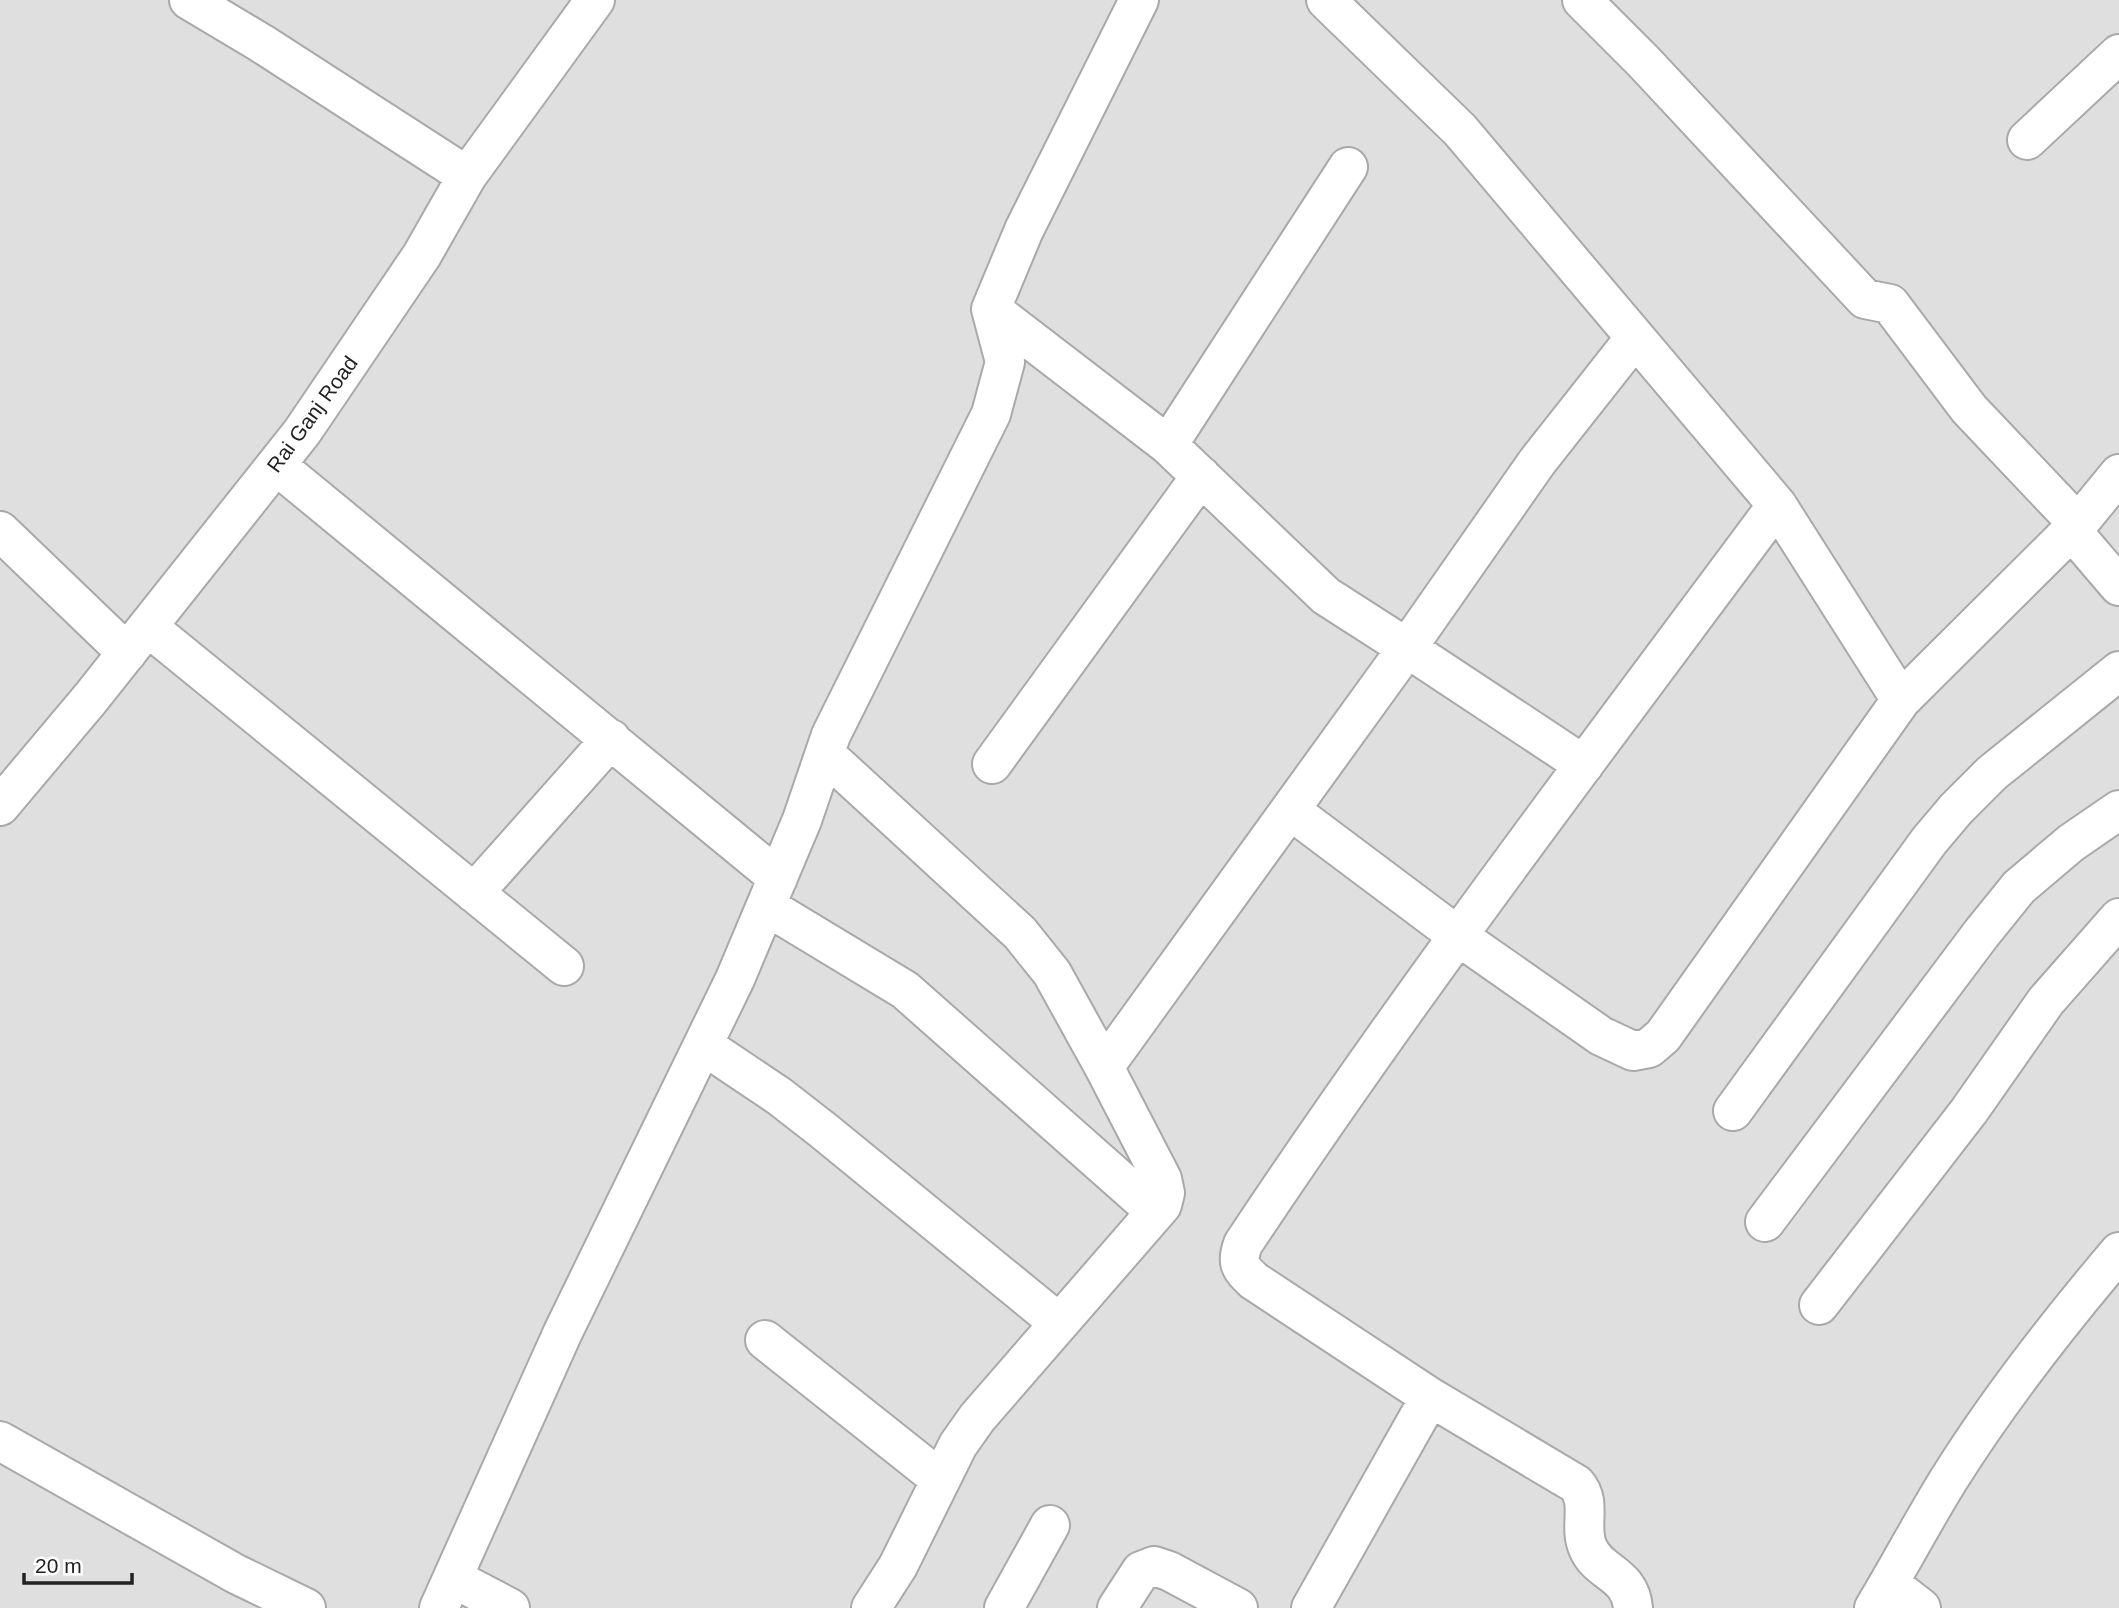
<svg xmlns="http://www.w3.org/2000/svg" width="2119" height="1608" font-family="Arial,sans-serif">
	<style>
		.residential { fill: #e0dfdf }
		.lines { fill: none; stroke-linecap: round; stroke-linejoin: round }
		.street-casing { stroke: #a9a9a9; stroke-width: 42 }
		.street { stroke: #fff; stroke-width: 38 }
		.labels { text-anchor: middle; dominant-baseline: central; stroke-width: 6; stroke-linejoin: round; paint-order: stroke }
		.street-label { font-size: 21px; fill: #222; stroke: #fff }
	</style>
	<rect width="100%" height="100%" fill="#f2efe9"/>
	<path class="residential" d="M0 0H2119V1608H0Z"/>
	<g class="lines">
		<g class="street-casing">
			<path id="street" d="M189 0 261 43 467 176
				M1326 0 1460 130 1777 505C1596 749 1411 991 1243 1244 1236 1263 1240 1268 1254 1281L1430 1397 1576 1484C1593 1503 1578 1526 1588 1548 1599 1574 1630 1573 1633 1608
				M1582 0 1644 62 1865 299 1890 304 1969 409 2078 524
				M2027 140 2119 54
				M991 309 1168 445 1326 596 1407 648 1104 1067
				M1168 445 1348 167
				M276 465 778 878
				M1777 505 1901 700
				M0 531 127 653
				M2072 531 2119 586
				M148 627 564 966
				M825 754 1020 933 1052 973 1104 1067 1162 1179 1165 1193 1162 1205 977 1418 958 1445 898 1566 871 1608
				M992 764 1201 476
				M1584 765 1407 648 1537 462 1634 339
				M0 806 90 699 302 432 422 255 467 176 595 0
				M1290 810 1458 936 1601 1036 1633 1051 1649 1048 1663 1036 1901 700 2078 524 2119 474
				M474 893 611 739
				M766 906 905 990 1156 1212
				M703 1045 779 1096 824 1131 1059 1323
				M1733 1111 1929 841 1956 809 1992 773 2119 671
				M1765 1222 1981 934 2019 887 2071 843 2119 810
				M1819 1305 1969 1111 2046 1001 2119 918
				M765 1340 940 1479
				M0 1441 236 1574 306 1608
				M453 1578 510 1608
				M1889 1583 1921 1608
				M439 1608 563 1332 735 979 802 820 831 735 991 414 1005 362 991 309 1024 230 1139 0
				M1004 1608 1050 1525
				M1117 1608 1141 1571 1154 1566 1169 1571 1238 1608
				M1311 1608 1430 1397
				M1874 1608C1900 1565 1923 1521 1949 1479 1999 1399 2058 1324 2119 1252"/>
		</g>
		<use href="#street" class="street"/>
	</g>
	<g class="labels">
		<g class="street-label">
			<text transform="translate(312 414) rotate(-54)">Rai Ganj Road</text>
		</g>
	</g>
	<path d="M24 1573v10h108v-10" fill="none" stroke="#222222" stroke-width="3.5"/>
	<text x="35" y="1573" font-size="21" fill="#222222" stroke="#ffffff" stroke-width="5" paint-order="stroke">20 m</text>
</svg>
